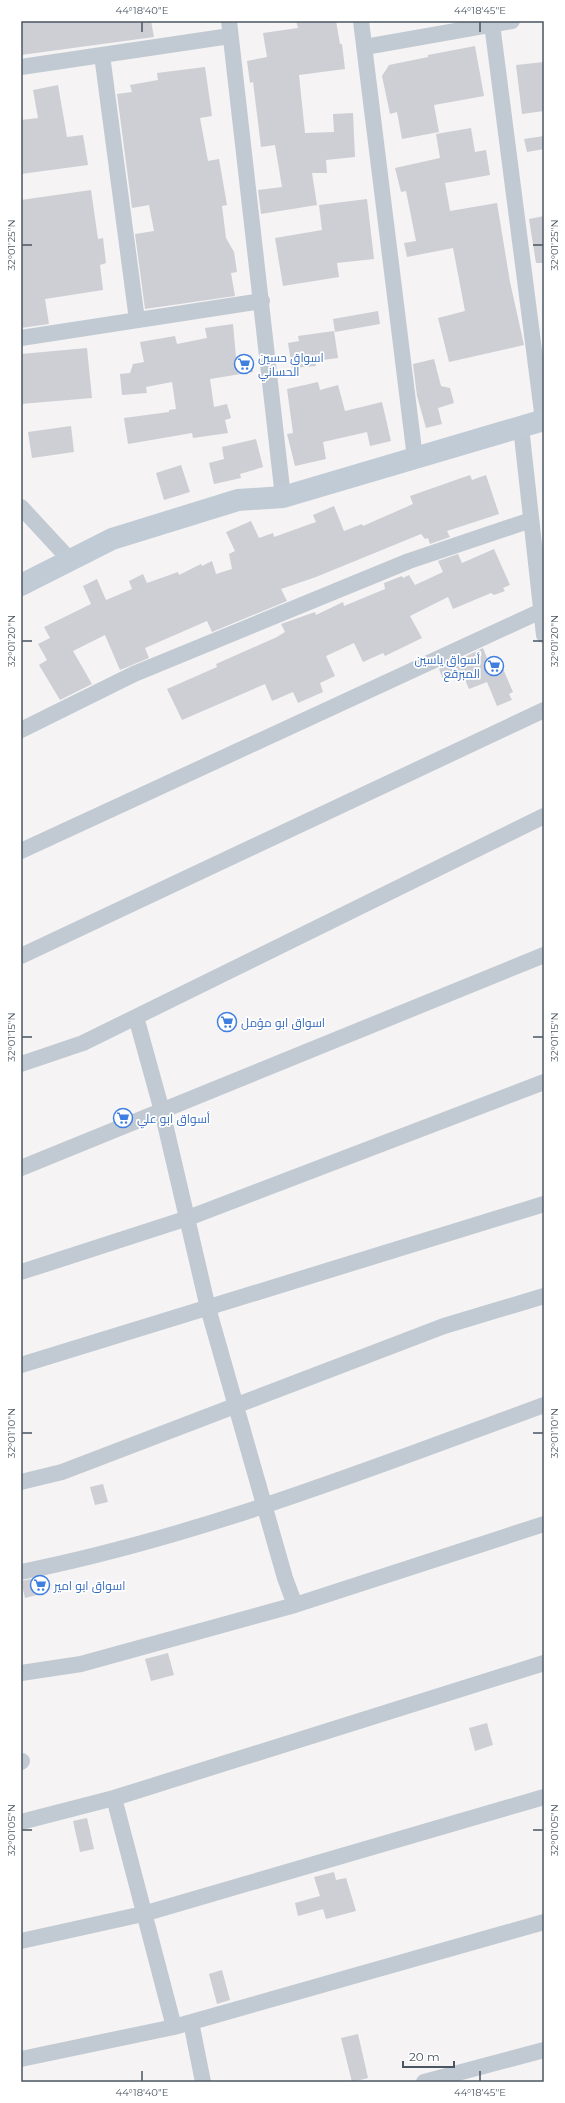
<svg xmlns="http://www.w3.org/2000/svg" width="565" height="2103" font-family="Montserrat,Cairo,sans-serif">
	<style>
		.building { fill: #cdcfd5 }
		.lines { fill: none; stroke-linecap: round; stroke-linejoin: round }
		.street { stroke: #c1cad2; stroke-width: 16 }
		.secondary { stroke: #c1cbd6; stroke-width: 22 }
		.ticks { fill: none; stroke: #4a5661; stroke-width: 1.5 }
		.labels { text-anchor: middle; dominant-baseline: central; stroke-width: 3.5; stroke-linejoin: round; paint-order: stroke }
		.shop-label { font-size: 12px; fill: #366cbe; stroke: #fff; text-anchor: start }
		.neatline { fill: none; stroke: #4a5661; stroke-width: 1.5 }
		.ticks-label { font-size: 10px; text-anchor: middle; fill: #4a5661 }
	</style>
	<rect width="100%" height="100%" fill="#f5f3f3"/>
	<path class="building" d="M21 21H151L154 37 21 55Z
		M296 21H336L340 44H342L345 69 299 75 305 133 334 132 333 114 353 113 355 157 326 160 327 173H312L317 205 261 214 258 190 282 187 275 145 261 147 253 82 250 83 247 61 267 57 263 33 298 28Z
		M475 46 484 96 434 105 439 132 402 139 397 112 390 114 382 76 389 65 428 57V55Z
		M544 62V111L522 114 516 65Z
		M205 67 212 116 200 118 208 161 219 159 227 205 222 206 226 238 234 252 237 272 231 273 235 296 145 309 135 234 154 231 149 205 132 208 117 94 132 92 130 85 158 80 157 73Z
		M58 85 67 137 83 135 88 165 21 174V120L38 118 33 90Z
		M471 128 475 152 486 150 490 175 445 183 450 211 497 203 510 282 524 345 449 362 438 318 465 311 453 248 407 257 404 243 416 241 406 191 401 192 395 168 440 158 436 134Z
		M544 136V149L527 152 524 139Z
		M91 190 98 239 103 238 106 263 100 265 103 290 45 299 49 324 21 328V200Z
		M367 199 374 259 337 263 339 277 283 286 275 238 322 230 319 205Z
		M544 216V263H536L529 219Z
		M378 311 380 324 335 332 333 319Z
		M233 324 236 357 251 355 253 372 210 379 214 407 227 404 231 418 225 420 228 433 193 438 192 433 128 444 124 418 169 412V410L176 409 172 382 146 387 147 393 122 395 120 374 130 373 133 364 144 362 140 342 175 336 177 344 207 338 205 328Z
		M334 331 338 358 315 361 316 366 292 368 288 343 299 341 298 336Z
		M87 348 92 398 21 404V354Z
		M434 359 441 386 450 388 454 403 438 408 442 424 426 428 417 396 413 364Z
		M318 382 320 390 338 385 345 411 382 402 391 441 370 446 367 432 323 442 326 459 295 466 287 434 293 433 287 389Z
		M71 426 74 452 32 458 28 432Z
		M256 439 263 467 240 474 241 478 214 484 209 463 224 459 222 447Z
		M181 465 190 492 164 500 156 473Z
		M470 475 472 480 486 475 499 514 447 531 450 537 430 544 428 538 425 539 421 534 316 577 281 589 287 601 212 632 207 621 145 648 149 658 120 670 105 635 73 651 92 684 60 700 39 665 47 660 38 644 50 638 44 627 91 604 83 586 97 579 106 600 132 589 129 581 143 574 147 583 178 572 179 575 201 564 202 566 212 561 216 574 232 569 229 554 235 551 226 532 251 521 259 538 273 533 274 537 316 522 313 515 334 506 344 531 362 524 363 526 413 504 410 496Z
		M494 549 510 585 503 588 505 591 494 595 491 593 453 609 448 597 410 616 422 638 385 656 383 653 363 662 354 643 326 656 335 676 320 683 323 692 298 703 293 692 272 701 265 684 182 720 167 689 217 667 216 664 277 637 285 632 281 624 315 612 316 615 343 602 344 606 385 589 384 583 402 576 403 578 409 575 415 585 443 572 438 561 458 554 462 563Z
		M483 648 493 673 503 669 513 692 509 694 512 700 497 706 487 682 469 689 463 675 444 682 439 669Z
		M103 1484 108 1502 95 1505 90 1487Z
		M41 1577 45 1593 25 1598 21 1581Z
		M168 1653 174 1675 151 1681 145 1659Z
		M487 1723 493 1745 475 1751 469 1728Z
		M87 1818 94 1849 80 1852 73 1821Z
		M334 1872 336 1880 346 1878 356 1911 326 1919 323 1909 298 1916 295 1903 320 1896 314 1877Z
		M222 1970 230 2000 217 2004 209 1974Z
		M358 2034 368 2078 352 2082 341 2038Z"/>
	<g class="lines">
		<path class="street" d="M229 21 283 497
			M361 21 415 458
			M492 24 543 420
			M365 47 512 21
			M102 55 137 320
			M21 67 230 36
			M21 338 262 301
			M521 427 544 635
			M21 507 70 560
			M21 730 134 674 409 561 531 520
			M21 851 541 611
			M21 956 544 710
			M136 1017 162 1111 208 1308 285 1578 295 1605 544 1524
			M21 1064 83 1043 544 816
			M21 1168 544 955
			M21 1272 188 1218 544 1082
			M21 1365 544 1204
			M21 1482 62 1472 444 1326 544 1296
			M21 1572C201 1536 372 1468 544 1405
			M21 1673 81 1664 295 1605
			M21 1762 22 1761
			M114 1798 174 2027
			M21 1822 114 1798 544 1663
			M21 1941 143 1914 544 1797
			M191 2022 203 2082
			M21 2059 174 2027 544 1922
			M424 2082 544 2050"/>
		<path class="secondary" d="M21 585 112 539 238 500 283 497 544 420"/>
	</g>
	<path class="ticks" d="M142 22V32M480 22V32M22 245H32M533 245H543M22 641H32M533 641H543M22 1037H32M533 1037H543M22 1433H32M533 1433H543M22 1830H32M533 1830H543M142 2071V2081M480 2071V2081"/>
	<defs>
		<g id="supermarket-ring" transform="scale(1)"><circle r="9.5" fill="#fff" stroke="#3f7fe0" stroke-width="1.5"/><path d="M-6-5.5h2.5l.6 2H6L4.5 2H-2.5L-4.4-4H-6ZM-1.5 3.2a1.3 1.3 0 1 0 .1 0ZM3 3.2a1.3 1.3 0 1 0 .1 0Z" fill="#3f7fe0"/></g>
	</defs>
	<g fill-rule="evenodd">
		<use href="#supermarket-ring" x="244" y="364"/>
		<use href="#supermarket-ring" x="494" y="666"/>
		<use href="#supermarket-ring" x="227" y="1022"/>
		<use href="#supermarket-ring" x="123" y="1118"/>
		<use href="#supermarket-ring" x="40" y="1585"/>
	</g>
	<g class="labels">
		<g class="shop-label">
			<text x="258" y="357">اسواق حسين<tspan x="258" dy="14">الحساني</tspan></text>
			<text x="480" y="659" text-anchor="end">أسواق ياسين<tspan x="480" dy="14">المبرقع</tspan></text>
			<text x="241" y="1022">اسواق ابو مؤمل</text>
			<text x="137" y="1118">أسواق ابو علي</text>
			<text x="54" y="1585">اسواق ابو امير</text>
		</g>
	</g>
	<rect width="565" height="2103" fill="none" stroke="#ffffff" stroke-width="44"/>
	<path d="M403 2061v6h51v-6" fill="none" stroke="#4a5661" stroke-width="2"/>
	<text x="409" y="2061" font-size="12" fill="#4a5661" stroke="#ffffff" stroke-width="3" paint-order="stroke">20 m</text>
	<rect x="22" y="22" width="521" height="2059" class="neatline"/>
	<g class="ticks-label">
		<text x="142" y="14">44°18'40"E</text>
		<text x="480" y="14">44°18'45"E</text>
		<text transform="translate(11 245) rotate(-90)" y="4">32°01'25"N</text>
		<text transform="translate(554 245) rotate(-90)" y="4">32°01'25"N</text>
		<text transform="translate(11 641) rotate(-90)" y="4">32°01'20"N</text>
		<text transform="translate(554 641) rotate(-90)" y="4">32°01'20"N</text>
		<text transform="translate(11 1037) rotate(-90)" y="4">32°01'15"N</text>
		<text transform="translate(554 1037) rotate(-90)" y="4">32°01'15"N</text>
		<text transform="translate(11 1433) rotate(-90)" y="4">32°01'10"N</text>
		<text transform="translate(554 1433) rotate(-90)" y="4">32°01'10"N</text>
		<text transform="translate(11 1830) rotate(-90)" y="4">32°01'05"N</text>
		<text transform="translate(554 1830) rotate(-90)" y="4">32°01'05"N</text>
		<text x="142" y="2096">44°18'40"E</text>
		<text x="480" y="2096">44°18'45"E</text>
	</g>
</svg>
